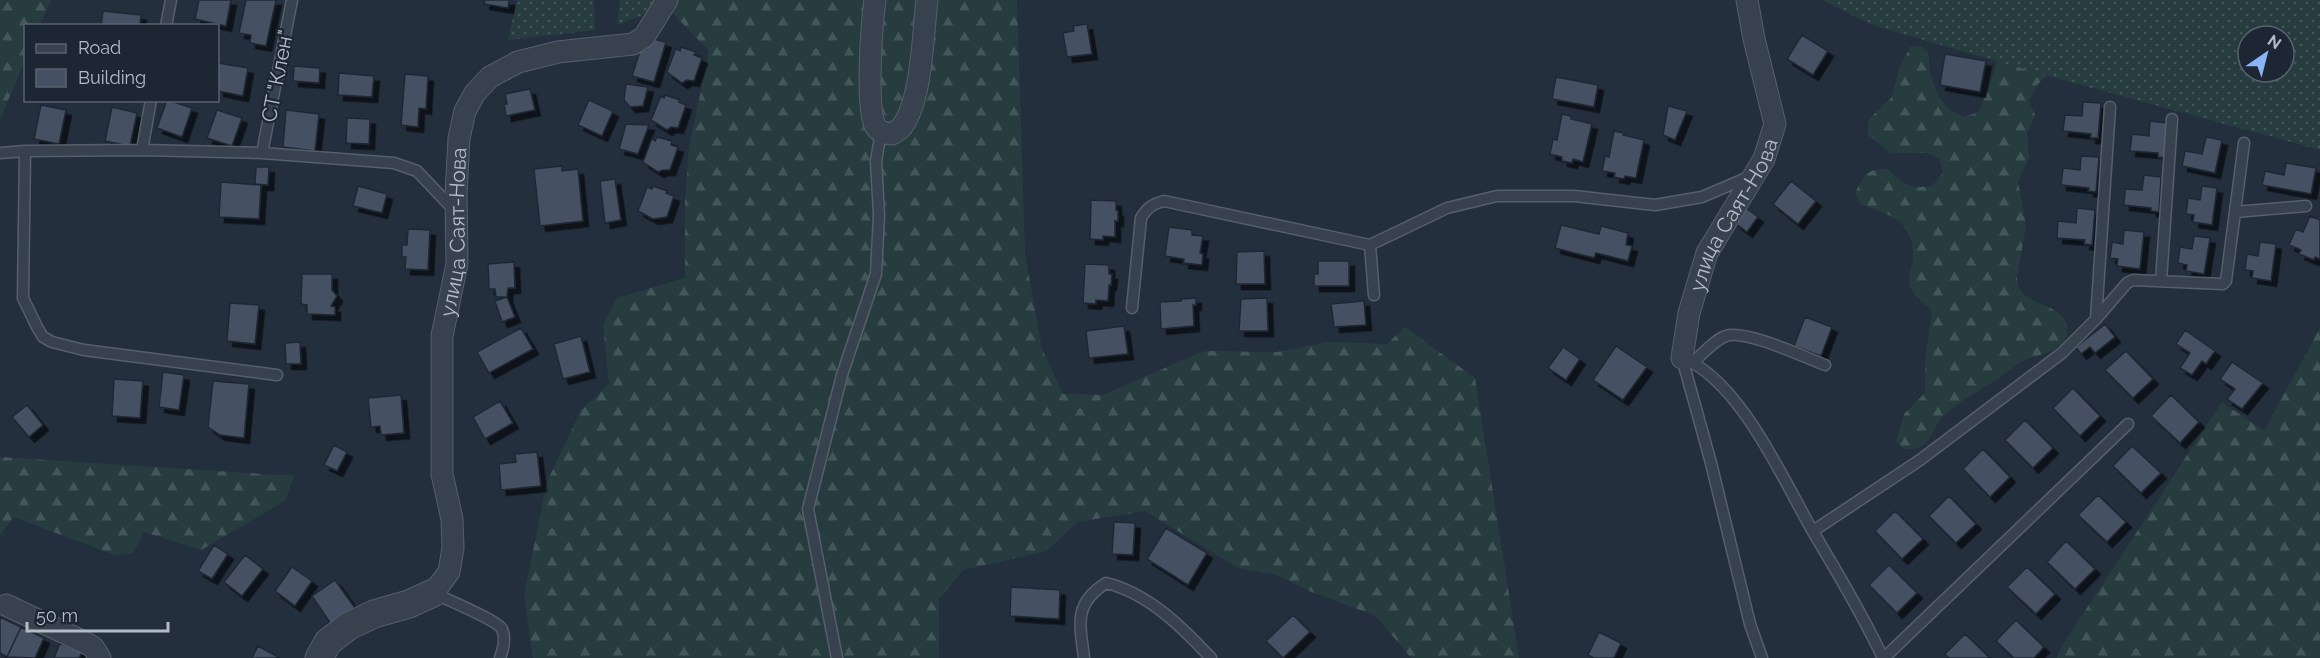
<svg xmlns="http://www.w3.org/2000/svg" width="2320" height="658" font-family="Raleway,sans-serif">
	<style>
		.forest { fill: url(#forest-firs) }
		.garden { fill: url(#garden-dots); fill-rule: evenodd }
		.building { fill: #455162; stroke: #1f2835; stroke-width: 1.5; filter: url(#shadow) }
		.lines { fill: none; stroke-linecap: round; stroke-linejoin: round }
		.service-casing { stroke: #565f6c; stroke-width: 13 }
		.minor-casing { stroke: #565f6c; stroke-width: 23 }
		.tertiary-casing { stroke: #565f6c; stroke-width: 29 }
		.service { stroke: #38414e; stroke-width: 10 }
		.minor { stroke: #38414e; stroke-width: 21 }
		.tertiary { stroke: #38414e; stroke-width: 27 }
		.labels { text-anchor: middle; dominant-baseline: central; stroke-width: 4.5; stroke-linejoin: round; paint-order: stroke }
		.street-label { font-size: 21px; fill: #b4bcc9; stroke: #1d2633 }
	</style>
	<defs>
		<pattern id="forest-firs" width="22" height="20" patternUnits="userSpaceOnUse" patternTransform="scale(1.5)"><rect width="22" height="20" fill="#263c3f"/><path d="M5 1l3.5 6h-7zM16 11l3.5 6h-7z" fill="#435659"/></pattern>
		<pattern id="garden-dots" width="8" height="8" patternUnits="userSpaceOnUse" patternTransform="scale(1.5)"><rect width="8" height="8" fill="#263c3f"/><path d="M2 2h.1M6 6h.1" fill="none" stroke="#435659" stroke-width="1.8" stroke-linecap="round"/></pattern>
		<filter id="shadow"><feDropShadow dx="5.5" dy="5.5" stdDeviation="0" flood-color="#0009"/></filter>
	</defs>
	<rect width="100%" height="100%" fill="#242f3e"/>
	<path class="forest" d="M0 0H51L40 25 26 26 25 60 0 120Z
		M660 0H1017L1025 254 1042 349 1063 394 1103 395 1204 351 1277 352 1328 342 1387 344 1405 327 1475 378 1519 658H1411L1376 616 1309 591 1277 575 1238 568 1145 511 1077 522 1047 551 963 570 939 599V658H533L524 595 547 482 581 410 609 384 603 325 617 298 685 278V199L689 148 709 51Z
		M2008 18 2054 69 2036 86 2029 101 2035 115 2027 133 2029 157 2018 182 2026 225 2017 279C2020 309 2062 300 2067 327 2071 351 2037 354 2023 361 2015 364 2008 372 2001 377 1982 389 1960 401 1944 416 1934 425 1931 443 1918 448 1914 449 1908 449 1904 449L1896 442 1904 414 1925 393V360L1932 311C1925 303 1914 297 1910 287 1907 279 1912 267 1913 259 1915 220 1890 215 1860 204L1855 193C1864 175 1867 168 1888 169 1904 185 1910 189 1932 186L1943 173 1939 158 1926 153H1891L1867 134 1869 119 1891 98 1900 66 1911 46H1921L1929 54C1928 71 1934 93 1946 106 1950 111 1958 114 1963 117L1979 112 1993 75Z
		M2320 328V658H2057L2060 649 2222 402 2264 431Z
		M0 457 294 476 285 501 201 550 144 532 133 553 115 555 13 517 0 536Z"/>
	<path class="garden" d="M517 0H594L595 30 508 40Z
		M620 0H658L641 16 617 25Z
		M1823 0H2320V150L2059 79 1872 25ZM2248 36H2284V72H2248Z"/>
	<path class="building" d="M199 0H231L226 26 195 19Z
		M246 0H276L266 46 250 43 251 35 239 33Z
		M485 0H509L508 8 484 4Z
		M103 11 141 15 140 26H101Z
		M1087 24 1092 54 1067 57 1063 33 1074 31 1073 26Z
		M1802 35 1828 51 1813 75 1787 59Z
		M653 39 666 42 654 82 632 76 641 48 646 49 647 44Z
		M681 47 696 52 694 55 702 58 694 81 687 80 682 83 667 72 676 48 680 51Z
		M1945 54 1986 61 1980 92 1940 85Z
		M218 63 248 68 243 96 218 91Z
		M294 66 320 68 319 83 293 81Z
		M339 73 374 76 372 97 338 95Z
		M405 74 428 76 426 109 419 108 418 127 401 125Z
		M1556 77 1598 85 1594 107 1552 99Z
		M626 84 648 87 643 106 630 107 624 100Z
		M530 89 535 110 506 116 504 104H507L505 94Z
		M665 95 680 100 679 102 686 105 678 128 671 127 667 130 651 120 661 96 664 98Z
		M167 100 192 108 182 137 157 128Z
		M589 100 613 111 602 136 578 125Z
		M2083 102 2101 103 2098 138H2090L2091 134 2063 131 2065 115 2082 116Z
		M41 105 66 110 59 144 34 139Z
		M1668 106 1687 111 1675 140 1663 135Z
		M112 107 137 113 130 146 105 141Z
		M217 110 242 118 232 146 207 138Z
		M286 110 319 114 315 151 283 147Z
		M1562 114 1571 116V119L1592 124 1583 162 1573 159 1572 163 1562 161V157L1550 154 1553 139 1557 140Z
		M347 118 370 119 369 144 346 143Z
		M2150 121 2168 123 2165 158 2158 157V153L2130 151 2132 134 2149 136Z
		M626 124 649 125 638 154 619 149Z
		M1614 131 1624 133 1623 135 1644 140 1636 178 1625 176 1624 179 1614 177 1615 173 1602 171 1605 156 1609 157Z
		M657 137 672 141 671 145 678 147 670 170H663L658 172 643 162 652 138 655 141Z
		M2206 137 2222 140 2215 173 2182 166 2185 151 2202 154Z
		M2081 156 2099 157 2096 192 2088 191 2089 188 2061 185 2063 168 2080 170Z
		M2286 163 2316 168 2311 194 2262 185 2265 171 2284 175Z
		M562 166V171L578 169 583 221 540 226 534 169Z
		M256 167H269L268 185 255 184Z
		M2144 175 2161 177 2159 212 2151 211V208L2124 205 2125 189 2142 190Z
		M615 179 621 220 605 223 600 181Z
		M1791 181 1816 201 1798 224 1773 204Z
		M221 182 261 185 259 219 219 217Z
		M358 186 387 194 382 213 353 206Z
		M653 186 667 191 666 193 674 196 667 217 653 219 638 211 647 187 652 189Z
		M2202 186 2217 188 2212 225 2193 222 2194 215 2186 214 2188 198 2200 200Z
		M1091 200 1116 201V210L1118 211V221H1115V237L1103 236V240L1090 239Z
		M1746 208 1758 217 1747 232 1735 223Z
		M2077 208 2095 210 2092 245 2084 244 2085 240 2057 238 2058 221 2076 223Z
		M2310 216 2320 220V259L2315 257 2314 260 2299 254 2301 250 2289 245 2296 229 2303 232Z
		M1561 225 1599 234 1601 226 1628 233 1626 245 1632 246 1628 261 1596 253 1594 258 1555 248Z
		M1169 227 1192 230V235L1203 236 1200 253 1203 254 1202 265 1183 263 1184 259 1165 256Z
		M408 229 430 230 428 270 405 269 406 257H402V245H407Z
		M2124 230 2144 232 2140 269 2117 266 2118 259 2110 258 2112 242 2123 244Z
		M2194 236 2210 238 2204 274 2186 271 2187 265 2178 263 2180 247 2192 249Z
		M2260 242 2276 244 2271 281 2252 278 2253 271 2245 270 2247 254 2258 256Z
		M1264 251 1265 284H1236L1237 252Z
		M1318 261H1349V286H1314V274H1318Z
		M514 262 515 288H508L507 297H496L495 289H489L488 264Z
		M1085 264 1109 265V274H1112L1111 285H1109L1108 301 1096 300V304L1083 303Z
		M302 274H332V290L337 296 331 306 335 307V315L307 314V305L301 304Z
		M507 297 515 317 502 322 495 301Z
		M1196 298V305H1193L1194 326 1161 329 1160 302 1181 301V299Z
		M1267 298 1268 331H1239L1241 299Z
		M1364 301 1366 325 1334 327 1331 304Z
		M230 303 259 305 255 344 227 341Z
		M1805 317 1832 327 1821 356 1794 346Z
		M2105 324 2115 337 2095 353 2090 347 2081 354 2076 347Z
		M1124 326 1128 354 1089 358 1086 331Z
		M521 328 533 349 489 373 477 352Z
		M2185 330 2215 351 2206 364 2202 361 2192 375 2180 368 2190 353 2176 344Z
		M581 336 590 372 563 379 554 344Z
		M300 342 301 364H286L285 343Z
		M1616 346 1647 367 1623 400 1593 380Z
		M1563 347 1580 359 1566 380 1548 368Z
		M2126 351 2153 379 2133 398 2105 370Z
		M2232 362 2263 383 2242 409 2227 399 2235 389 2220 379Z
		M163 372 184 375 179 410 159 407Z
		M114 379 143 381 140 418 112 416Z
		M213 381 249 384 244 438 220 435 208 427Z
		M2073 388 2100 416 2080 436 2053 408Z
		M401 395 404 433 381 435 380 426 371 427 368 398Z
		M2171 395 2199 422 2180 443 2151 416Z
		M500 401 513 423 485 439 473 417Z
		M27 405 43 425 29 437 12 417Z
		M2025 420 2053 448 2033 468 2005 440Z
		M334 445 347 452 337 471 324 465Z
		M2132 446 2161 473 2141 493 2113 466Z
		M1983 449 2010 477 1990 497 1963 469Z
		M537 452 541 486 501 490 499 464 516 462 515 454Z
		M2098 495 2126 522 2107 542 2078 515Z
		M1949 496 1976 524 1956 543 1929 516Z
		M1895 511 1923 539 1902 559 1875 531Z
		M1114 522 1135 523 1133 555 1112 554Z
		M1166 528 1207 553 1188 585 1147 559Z
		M2066 541 2095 569 2075 589 2047 562Z
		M214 545 228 554 212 579 198 571Z
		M245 555 263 569 242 596 224 582Z
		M1889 565 1917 593 1897 613 1869 585Z
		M292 567 312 581 295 606 275 591Z
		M2027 567 2055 594 2036 614 2007 587Z
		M335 580 355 608 331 624 312 596Z
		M1011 587 1060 590 1059 619 1010 616Z
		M1293 615 1310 632 1283 658 1266 641Z
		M0 617 21 627 7 657 0 653Z
		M2016 620 2044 647 2034 658H2014L1996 641Z
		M21 627 44 638 35 658 7 657Z
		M1599 632 1621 643 1614 658H1594L1588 655Z
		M1965 634 1990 658H1949L1945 654Z
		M60 643 82 652 79 658H54Z
		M258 646 280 658H252Z"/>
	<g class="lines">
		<g class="service-casing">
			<path id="service" d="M166 26 171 0
				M142 150 151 100
				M0 153 25 151
				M262 153 292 0
				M2235 212 2306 206
				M2161 281 2172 119
				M1374 295 1370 245 1447 208 1497 196H1574L1655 205 1702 197 1751 176
				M1132 308 1141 218C1147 208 1152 204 1164 201L1370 245
				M2096 319 2127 283 2133 280 2223 284 2226 281 2244 143
				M1682 358C1739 379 1783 479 1812 530 1837 572 1862 614 1883 658
				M1682 358 1711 463 1750 624 1762 658
				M1693 362C1703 354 1714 340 1726 336 1745 329 1804 357 1825 365
				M277 375 84 350 52 342 43 337 37 327 23 298 25 151 142 150 262 153 394 163 417 171 454 210
				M1813 531 1920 460 2062 353 2096 319 2110 107
				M434 593C447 600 497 620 502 629 506 638 503 650 500 658
				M837 658 808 509 842 375 876 274 879 215 876 161 881 132
				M1084 658C1080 624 1073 604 1106 583 1148 593 1182 627 1211 658
				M1884 658 2128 424"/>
		</g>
		<g class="minor-casing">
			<g id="minor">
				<path d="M875 0C872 22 865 112 876 127 880 133 886 133 892 134 896 131 901 129 903 125 922 98 923 33 927 0"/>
				<path id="s1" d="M1682 358 1689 313 1707 253 1764 159 1775 124 1754 39 1747 0"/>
				<path id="s2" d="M433 593 449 572 453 548 452 519 442 474V336L457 264 456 194 459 138 465 111 475 93 490 77 518 62 558 52 633 44 644 37 667 0"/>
				<path d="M6 605 84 642 93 647 100 658"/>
			</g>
		</g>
		<g class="tertiary-casing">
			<path id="tertiary" d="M319 658 328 642 349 626 374 614 409 604 433 593"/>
		</g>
		<use href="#service" class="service"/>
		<use href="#minor" class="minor"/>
		<use href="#tertiary" class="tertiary"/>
	</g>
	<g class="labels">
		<g class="street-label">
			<text transform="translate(277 76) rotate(-79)">СТ "Клен"</text>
			<text stroke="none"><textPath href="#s1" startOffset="154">улица Саят-Нова</textPath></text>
			<text stroke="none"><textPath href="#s2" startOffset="369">улица Саят-Нова</textPath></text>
		</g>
	</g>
	<rect x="24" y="24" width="195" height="78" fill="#1d2633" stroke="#59626f" stroke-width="1.5"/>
	<rect x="36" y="44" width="30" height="9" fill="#38414e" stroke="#59626f" stroke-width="1.5"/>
	<text x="78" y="54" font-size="18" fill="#b4bcc9">Road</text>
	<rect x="36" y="69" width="30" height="18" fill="#455162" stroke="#59626f" stroke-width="1.5"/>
	<text x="78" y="84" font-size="18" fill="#b4bcc9">Building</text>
	<g transform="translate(2266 54) rotate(35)"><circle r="28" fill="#1d2633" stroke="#59626f" stroke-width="1.5"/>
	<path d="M0-4.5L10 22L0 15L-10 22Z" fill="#8ab4f8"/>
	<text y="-9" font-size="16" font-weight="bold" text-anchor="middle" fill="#b4bcc9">N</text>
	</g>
	<path d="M27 622v9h141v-9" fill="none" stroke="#b4bcc9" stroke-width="3"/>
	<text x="36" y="622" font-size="18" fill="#b4bcc9" stroke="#1d2633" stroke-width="4.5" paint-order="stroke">50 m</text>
</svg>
